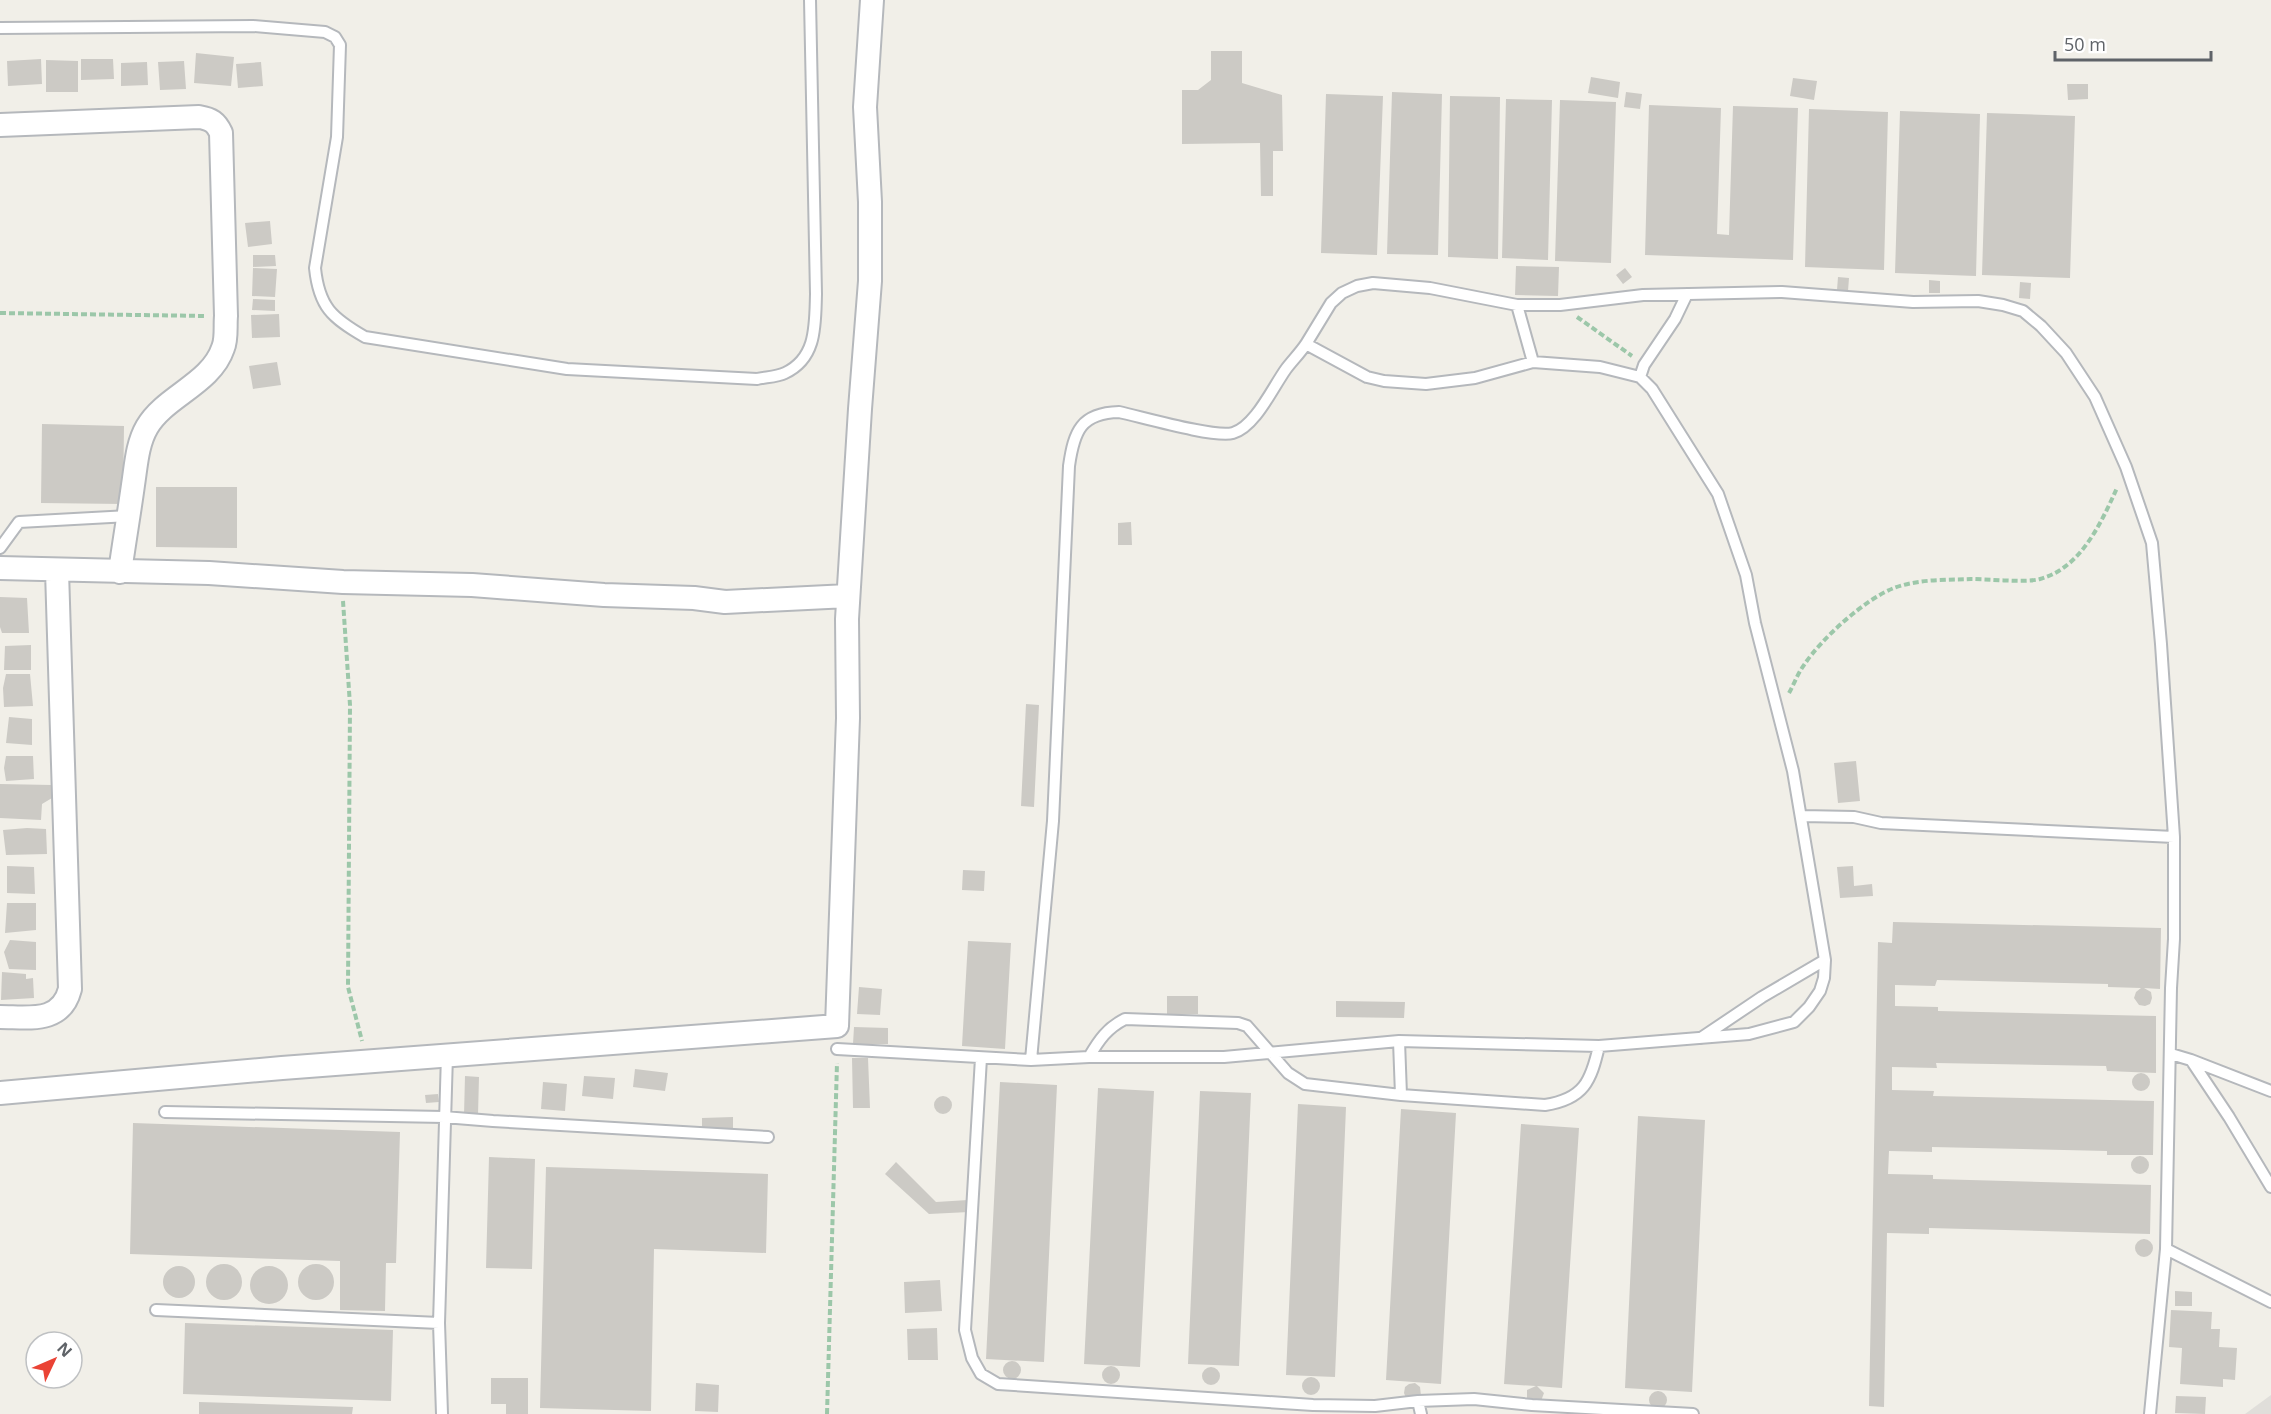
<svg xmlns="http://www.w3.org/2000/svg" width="2271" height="1414" font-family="'Open Sans',sans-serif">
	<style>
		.industrial { fill: #e0deda }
		.building { fill: #cccac5 }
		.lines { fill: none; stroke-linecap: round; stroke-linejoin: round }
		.service-casing { stroke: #b5b8bc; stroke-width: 14 }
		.minor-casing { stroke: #b5b8bc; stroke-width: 26 }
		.path { stroke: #9cc7a9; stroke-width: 4; stroke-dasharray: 6 3; stroke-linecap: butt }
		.service { stroke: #fff; stroke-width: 10 }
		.minor { stroke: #fff; stroke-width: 22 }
	</style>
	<rect width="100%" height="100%" fill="#f1efe8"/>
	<path class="industrial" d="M2271 1395V1414H2245Z"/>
	<path class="building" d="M1211 51H1242V83L1282 95 1283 151H1273V196H1261L1260 143 1182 144V90H1198L1211 80Z
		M196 53 234 57 231 86 194 83Z
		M41 59 42 84 8 86 7 61Z
		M81 59H113L114 79 81 80Z
		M46 60 78 61V92H46Z
		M184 61 186 89 160 90 158 62Z
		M147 62 148 85 121 86V63Z
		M261 62 263 86 238 88 236 64Z
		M1591 77 1620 82 1618 98 1588 93Z
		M1793 78 1817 81 1814 100 1790 96Z
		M2067 84H2088V99L2068 100Z
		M1392 92 1442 94 1438 255 1387 254Z
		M1626 92 1642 94 1640 109 1624 107Z
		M1326 94 1383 96 1377 255 1321 253Z
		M1450 96 1500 97 1498 259 1448 257Z
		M1506 99 1552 100 1548 260 1502 258Z
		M1560 100 1616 102 1611 263 1555 261Z
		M1649 105 1721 108 1717 234 1729 235 1733 106 1798 108 1793 260 1645 255Z
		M1809 109 1888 112 1884 270 1805 267Z
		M1900 111 1980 114 1976 276 1895 273Z
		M1987 113 2075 116 2070 278 1982 275Z
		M270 221 272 244 248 247 245 223Z
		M253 255H275L276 266 253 267Z
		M1516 266 1559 267 1558 296 1515 295Z
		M253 268 277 269 275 297 252 296Z
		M1625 268 1632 277 1623 284 1616 275Z
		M1838 277 1849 278 1848 291 1837 290Z
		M1929 280 1940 281V293H1929Z
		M2020 282 2031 283 2030 299 2019 298Z
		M253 299 275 300V311L252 310Z
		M279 314 280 337 252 338 251 315Z
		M277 362 281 385 253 389 249 366Z
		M42 424 124 426 123 504 41 503Z
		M156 487H237V548L156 547Z
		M1131 522 1132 545H1118V523Z
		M0 597 27 598 29 633H2L0 627Z
		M31 645V670H4L5 646Z
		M6 674H30L33 706 4 707 3 688Z
		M1026 704 1039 705 1034 807 1021 806Z
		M9 717 32 719V745L6 743Z
		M6 756H33L34 779 6 781 4 768Z
		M1856 761 1860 801 1838 803 1834 763Z
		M0 784 52 785V798L42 804 41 820 0 818Z
		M27 828 46 829 47 854 6 855 3 830Z
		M7 866 34 867 35 894 7 893Z
		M1853 866 1854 886 1872 884 1873 896 1840 898 1837 867Z
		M963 870 985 871 984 891 962 890Z
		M7 903H36V930L5 933Z
		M1893 922 2161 928 2160 989 2144 988 2151 992 2152 998 2150 1004 2145 1006 2139 1005 2134 998 2136 992 2141 988 2108 987V984L1937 980 1935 986 1895 985V1006L1938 1007V1011L2156 1016V1073L2107 1071 2106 1066 1936 1063 1937 1068 1892 1067V1090L1934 1091 1933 1096 2154 1101 2153 1155H2107V1151L1932 1147V1152L1889 1151 1888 1174 1933 1175V1179L2151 1185 2150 1234 1929 1228V1234L1887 1233 1884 1407 1869 1406 1878 942 1892 943Z
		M10 940 36 942V970L9 969 4 952Z
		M968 941 1011 943 1005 1049 962 1046Z
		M2 972 26 974V979L33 978 34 998 1 1000Z
		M859 987 882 989 880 1015 857 1014Z
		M1167 996H1198V1014H1167Z
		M1336 1001 1405 1002 1404 1018 1336 1017Z
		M854 1027 888 1028V1044H853Z
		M852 1058H868L870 1108H853Z
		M635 1069 668 1073 665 1091 633 1087Z
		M2132 1082a9 9 0 1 1 18 0a9 9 0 1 1-18 0Z
		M465 1076 479 1077 478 1115H464Z
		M584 1076 615 1078 613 1099 582 1096Z
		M543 1082 567 1084 565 1111 541 1109Z
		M1000 1082 1057 1085 1044 1362 986 1359Z
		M1098 1088 1154 1091 1140 1367 1084 1364Z
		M1200 1091 1251 1093 1239 1366 1188 1364Z
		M438 1094 439 1102 426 1103 425 1095Z
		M934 1105a9 9 0 1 1 18 0a9 9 0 1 1-18 0Z
		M1298 1104 1346 1107 1335 1377 1286 1375Z
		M1401 1109 1456 1113 1441 1384 1386 1380Z
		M1638 1116 1705 1120 1692 1392 1625 1388Z
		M733 1117V1130L702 1131V1118Z
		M133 1123 400 1132 396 1263H386L385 1311 340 1310V1261L130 1254Z
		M1521 1124 1579 1128 1562 1388 1537 1386 1544 1393 1541 1401H1528L1527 1399V1390L1536 1386 1504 1384Z
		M2131 1165a9 9 0 1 1 18 0a9 9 0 1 1-18 0Z
		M489 1157 535 1159 532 1269 486 1268Z
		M896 1162 936 1202 968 1200 969 1212 929 1214 885 1174Z
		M546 1167 768 1174 766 1253 654 1249 651 1411 540 1408Z
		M2135 1248a9 9 0 1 1 18 0a9 9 0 1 1-18 0Z
		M206 1282a18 18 0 1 1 36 0a18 18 0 1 1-36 0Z
		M298 1282a18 18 0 1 1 36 0a18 18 0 1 1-36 0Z
		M163 1282a16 16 0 1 1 32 0a16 16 0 1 1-32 0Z
		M250 1285a19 19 0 1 1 38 0a19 19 0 1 1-38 0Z
		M940 1280 942 1311 905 1313 904 1282Z
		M2175 1291 2192 1292V1306H2175Z
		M2171 1310 2212 1312 2211 1329H2220L2219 1347 2237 1348 2235 1380 2223 1379V1387L2180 1384 2182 1348 2169 1347Z
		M185 1323 393 1330 391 1401 183 1394Z
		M937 1328 938 1360H908L907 1329Z
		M1003 1370a9 9 0 1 1 18 0a9 9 0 1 1-18 0Z
		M1102 1375a9 9 0 1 1 18 0a9 9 0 1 1-18 0Z
		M1202 1376a9 9 0 1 1 18 0a9 9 0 1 1-18 0Z
		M1302 1386a9 9 0 1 1 18 0a9 9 0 1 1-18 0Z
		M491 1378H528V1414H506V1404H491Z
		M696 1383 719 1385 718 1412 695 1411Z
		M1415 1383 1420 1387 1421 1396 1406 1398 1404 1393 1405 1387 1409 1384Z
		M1649 1400a9 9 0 1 1 18 0a9 9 0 1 1-18 0Z
		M2176 1396 2206 1397 2205 1414 2175 1413Z
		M199 1402 353 1407 352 1414H199Z"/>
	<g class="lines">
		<g class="service-casing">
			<path id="service" d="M0 28 253 26 325 32 335 37 340 45 337 137 315 268C319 307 332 318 365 337L567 369 757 379C766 377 777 377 785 373 817 358 815 325 816 294L810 0
				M1517 305 1533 362
				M1640 377 1644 365 1675 319 1687 294
				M0 548 19 522 129 516
				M1802 816 1854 817 1881 823 2174 837
				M1701 1038 1762 997 1825 960
				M1399 1041 1401 1095
				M837 1049 1031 1060 1053 821 1069 466C1074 431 1081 413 1119 412 1142 417 1214 438 1233 433 1255 427 1273 387 1286 369 1292 361 1300 353 1306 344
				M2171 1054 2191 1060 2271 1091
				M1089 1057C1099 1040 1107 1028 1125 1019L1238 1023 1247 1026 1288 1073 1305 1084 1401 1095 1545 1105C1584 1099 1591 1081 1599 1046
				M981 1058 965 1330 972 1358 981 1374 998 1384 1313 1405 1375 1406 1418 1401 1474 1399 1532 1405 1693 1414
				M1031 1060 1089 1057H1224L1399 1041 1599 1046 1749 1034 1794 1022 1809 1007 1820 991 1824 978 1825 960 1793 771 1755 623 1746 575 1718 494 1652 389 1640 377 1600 367 1533 362 1475 378 1426 384 1384 381 1367 377 1306 344 1331 303 1342 293 1357 286 1373 283 1430 288 1517 305H1560L1643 295 1782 292 1913 302 1978 301 2003 305 2023 311 2041 326 2066 353 2095 397 2126 467 2152 543 2161 644 2174 837V939L2171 988 2166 1249 2150 1414
				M2191 1060 2229 1117 2271 1187
				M165 1112 444 1117 493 1121 768 1137
				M2166 1249 2271 1302
				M156 1310 439 1323
				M1418 1401 1421 1414
				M442 1414 439 1323 447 1055"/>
		</g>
		<g class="minor-casing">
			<path id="minor" d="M0 125 199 117C211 119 216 122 221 133L226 316C225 326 227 339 223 348 211 384 165 396 147 427 137 444 136 466 133 485 129 514 124 543 120 572
				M0 568 209 573 343 582 472 585 604 595 694 598 725 602 848 596
				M0 1017C29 1017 61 1024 70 989L57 571
				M0 1093 282 1068 837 1026 848 718 847 619 860 409 870 281V202L865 107 872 0"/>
		</g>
		<path class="path" d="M0 313 206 316
			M1577 317 1632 356
			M343 601 350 705 348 987 362 1041
			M1789 693C1794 684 1798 673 1804 665 1821 639 1865 599 1894 588 1918 579 1946 580 1971 579 1988 579 2026 583 2040 579 2081 568 2101 523 2117 488
			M827 1414 837 1063"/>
		<use href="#service" class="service"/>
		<use href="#minor" class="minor"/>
	</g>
	<g transform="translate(54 1360) rotate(46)"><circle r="28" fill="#ffffff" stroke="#bfc1c3" stroke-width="1.5"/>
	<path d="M0-4.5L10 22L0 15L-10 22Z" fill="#ea4335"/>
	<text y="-9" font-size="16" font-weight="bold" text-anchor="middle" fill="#5f6368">N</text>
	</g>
	<path d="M2055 51v9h156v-9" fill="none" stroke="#5f6368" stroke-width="3"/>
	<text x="2064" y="51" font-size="18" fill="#5f6368" stroke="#ffffff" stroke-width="4.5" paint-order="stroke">50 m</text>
</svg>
